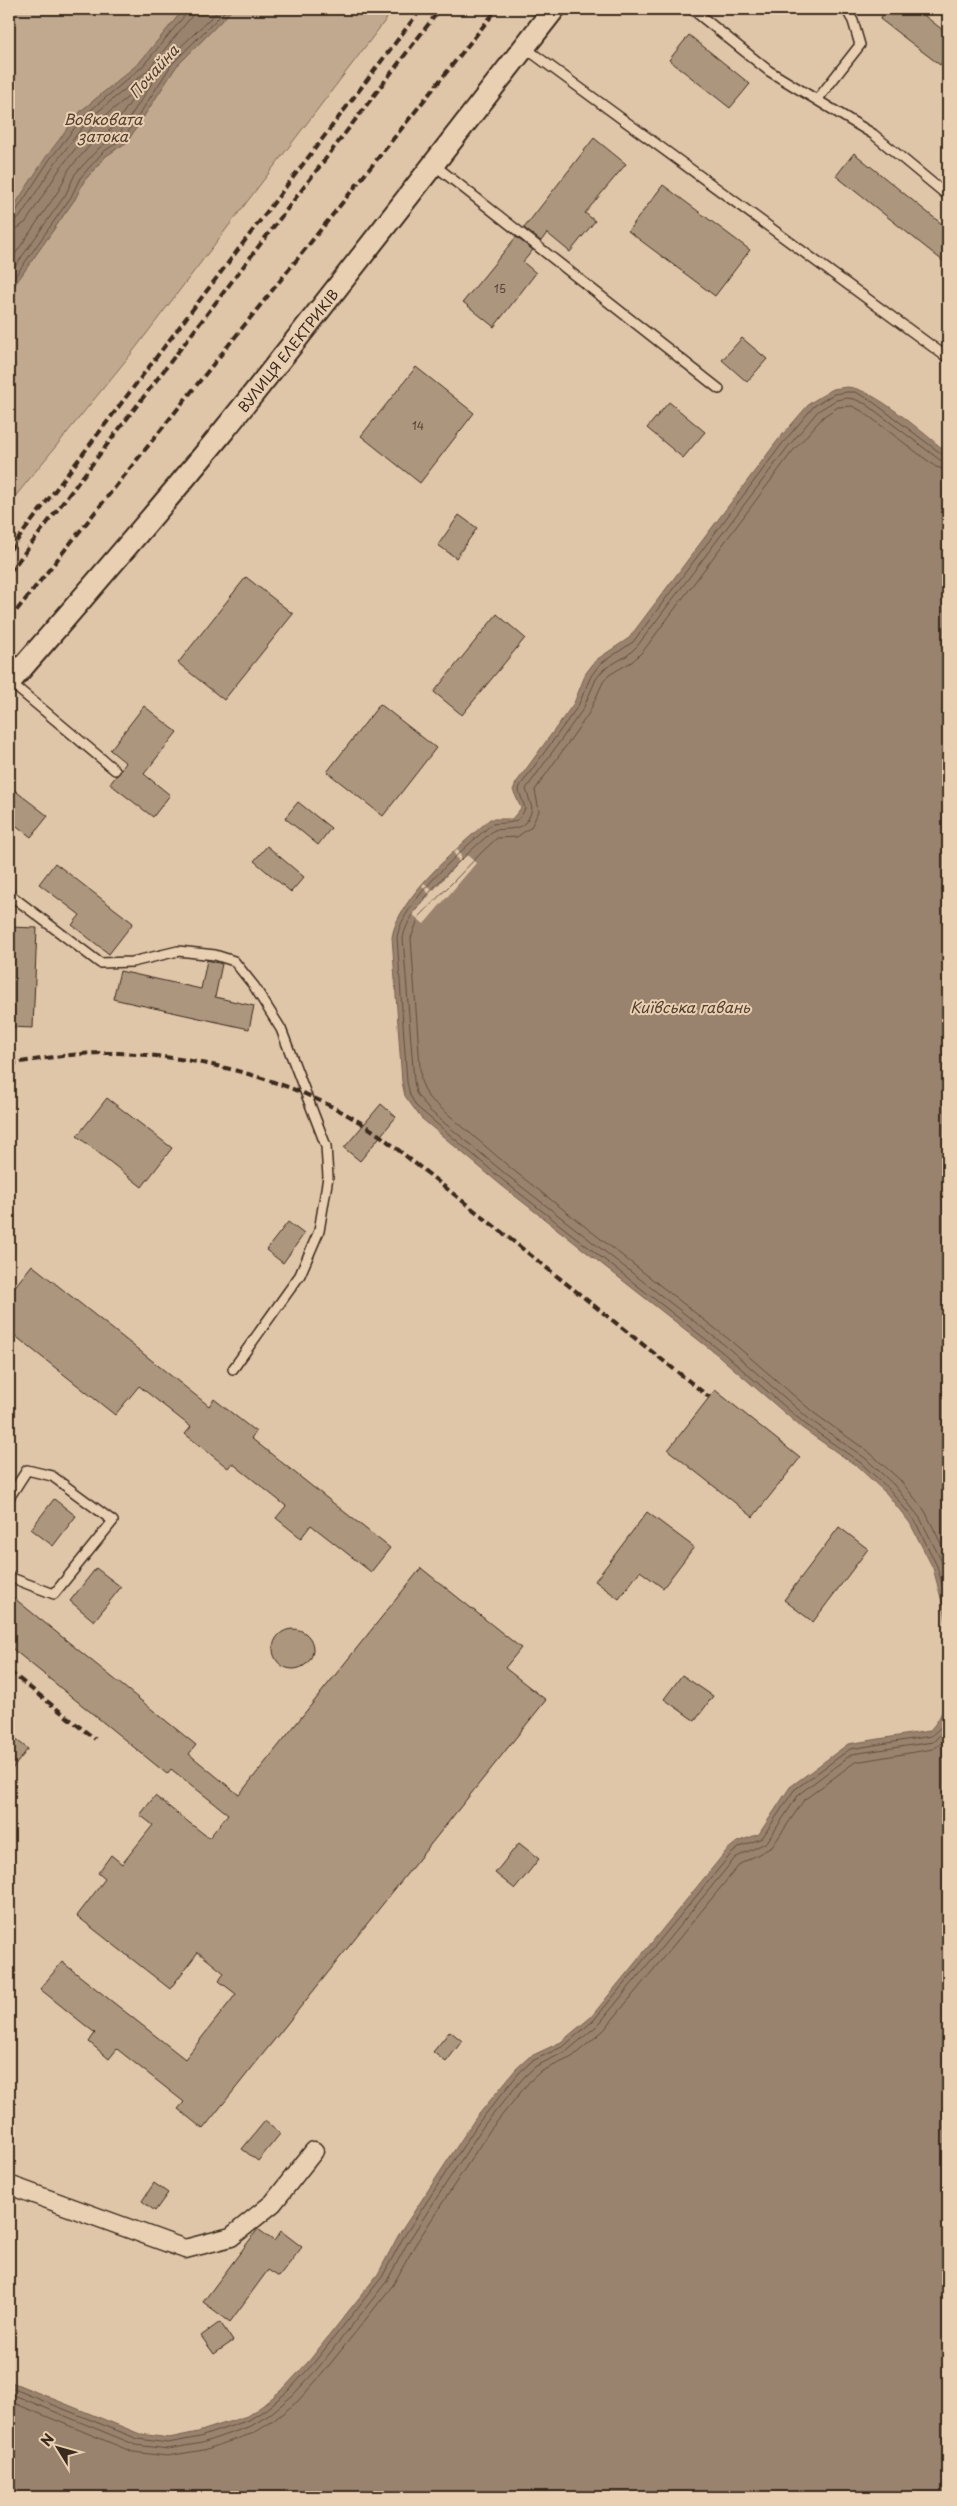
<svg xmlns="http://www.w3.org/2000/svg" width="957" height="2506" font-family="'Playpen Sans',sans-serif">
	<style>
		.green { fill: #c1a990; stroke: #7e6a57 }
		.water { fill: #9a836e; stroke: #745f4e }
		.pier { fill: #e0c6a9 }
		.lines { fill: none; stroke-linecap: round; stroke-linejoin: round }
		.shore { stroke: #614e3e; stroke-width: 1 }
		.building { fill: #ac967e; stroke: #3b2a1e }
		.service-casing { stroke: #3b2a1e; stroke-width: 12 }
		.minor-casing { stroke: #3b2a1e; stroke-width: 21 }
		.tertiary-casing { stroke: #3b2a1e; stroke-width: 25 }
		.service { stroke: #ead0b2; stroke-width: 9 }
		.minor { stroke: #ead0b2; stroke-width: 18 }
		.tertiary { stroke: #ead0b2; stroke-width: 21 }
		.rail { stroke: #3b2a1e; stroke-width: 4; stroke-dasharray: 8 4; stroke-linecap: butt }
		.labels { text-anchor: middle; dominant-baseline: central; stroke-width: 4; stroke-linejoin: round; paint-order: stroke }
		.number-label { font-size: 11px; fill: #574536 }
		.street-label { font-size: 14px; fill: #3b2a1e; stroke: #ead0b2 }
		.water-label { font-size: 15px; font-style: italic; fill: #534032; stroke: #ead0b2 }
	</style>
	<rect width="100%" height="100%" fill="#e0c6a9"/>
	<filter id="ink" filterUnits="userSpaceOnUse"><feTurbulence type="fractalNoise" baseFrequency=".02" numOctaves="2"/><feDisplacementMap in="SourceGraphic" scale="10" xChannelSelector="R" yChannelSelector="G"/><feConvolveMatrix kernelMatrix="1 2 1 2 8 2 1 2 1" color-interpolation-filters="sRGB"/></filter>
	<g filter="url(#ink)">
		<path class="green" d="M9 9H184L139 63 81 111 9 214Z
			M233 9H394L131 354 9 504V293L75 199 84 181 106 156 127 142 176 67Z"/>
		<path class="water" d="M184 9H233L176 67 127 142 106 156 84 181 75 199 9 293V214L46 157 81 111 139 63Z
			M847 387C874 388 925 435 948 453V1640L945 1613 933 1568 910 1523 887 1494 858 1467 802 1428 719 1356 501 1185 421 1118 405 1096 402 1082 392 937C399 896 459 847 490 819H512L521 808 513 790 516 783 574 703 586 673 596 660 629 638 778 440 810 403 833 389Z
			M948 1651V2497H9V2381L140 2434 169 2438 198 2432 247 2416 262 2406 285 2387 309 2361 378 2274 398 2236 475 2119 516 2069 529 2057 561 2042 591 2017 727 1850 737 1842 759 1834 790 1787 848 1744 929 1731C951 1710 948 1679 948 1651Z"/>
		<path class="pier" d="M458 849 462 860 467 855 476 863 424 924 412 914 430 895 422 886 424 883 433 891 459 862 454 853Z"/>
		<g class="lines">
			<path class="shore" d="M9 216 15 213 50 159 85 115 142 67 186 14 188 9
				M9 222 20 217 55 163 89 119 147 71 191 17 194 9
				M9 230 18 228 26 222 61 167 94 125 128 97H131L132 100 113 128 93 142 69 169 59 190 9 263
				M9 275 66 194 75 174 99 148 119 134 167 60 220 9
				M9 285 71 197 80 178 103 152 124 138 172 64 227 9
				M948 456 943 455 869 399 855 392H847L834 394 814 406 782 444 633 642 600 664 591 676 578 706 520 786 519 791 525 808C519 826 507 822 492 824 464 848 403 901 397 937L407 1082 410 1095 416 1106 504 1181 722 1352 805 1424 861 1463 890 1490 915 1521 937 1566 948 1606
				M948 463 940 460 866 404 854 399 847 398 836 400 818 411 787 448 638 645 628 655 604 669 596 679 583 709 526 789 532 808C527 832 512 828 494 830 469 852 408 905 403 938L414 1081 416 1093 429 1110 508 1176 727 1347 809 1419 865 1458 894 1485 920 1518 943 1564 948 1583
				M948 470 936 467 862 411 852 406 838 407 824 416 792 452 644 650 633 661 609 675 603 682 589 713 535 790 539 811 531 827 517 837 497 838 483 851 419 917 411 938 421 1081 428 1097 513 1170 731 1341 814 1413 870 1453 900 1480 925 1511 948 1558
				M9 2387 138 2439 168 2443 200 2437 249 2420 265 2410 288 2391 313 2364 382 2277 403 2238 479 2122 519 2073 532 2061 564 2046 594 2020 731 1854 740 1847 762 1838 794 1790 850 1749 931 1736 942 1726 948 1711
				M9 2393 136 2445 168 2449 202 2443 251 2426 269 2415 293 2395 318 2368 387 2281 408 2242 484 2125 524 2077 536 2066 567 2051 598 2025 735 1858 767 1842 799 1794 852 1754 933 1742 948 1727
				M9 2401 133 2452 167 2456 204 2450 254 2433 273 2421 298 2401 323 2373 393 2285 415 2245 490 2130 529 2082 540 2072 572 2057 604 2030 740 1864 772 1847 804 1800 855 1762 933 1749 948 1739"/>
		</g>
		<path class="building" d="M887 9H916L948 34V54L940 65 880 19Z
			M689 35 750 84 730 108 669 60Z
			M594 138 626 164 585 213 595 221 570 252 547 233 541 241 524 228Z
			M854 153 948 229V265L836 176Z
			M663 185 750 250 715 296 628 231Z
			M516 237 533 250 523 262 536 273 494 327 463 302Z
			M742 338 767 359 747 382 722 360Z
			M416 367 474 413 420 483 361 436Z
			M669 402 705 432 683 458 647 428Z
			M459 515 477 528 456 558 438 545Z
			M246 577 293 614 224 700 178 663Z
			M497 614 525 638 462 715 434 692Z
			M380 704 436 748 383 816 327 772Z
			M144 706 177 732 144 774 170 795 153 817 110 784 126 763 110 750Z
			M9 786 48 816 31 837 9 820Z
			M298 802 331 828 318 845 285 818Z
			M267 846 304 877 291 892 254 861Z
			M55 863 133 923 109 954 72 925 80 915 39 884Z
			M9 927 37 928 33 1028 9 1027Z
			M207 960 222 964 215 997 254 1006 249 1029 113 999 120 971 201 989Z
			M107 1098 172 1148 142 1187 77 1136Z
			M381 1104 396 1117 360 1161 344 1148Z
			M288 1222 304 1234 283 1263 266 1250Z
			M32 1265 209 1406 214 1399 256 1432 251 1438 390 1548 371 1572 311 1525 301 1538 276 1518 286 1506 232 1463 228 1468 185 1434 191 1427 139 1386 115 1415 9 1331V1294Z
			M715 1390 800 1458 753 1517 668 1450Z
			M54 1499 76 1516 53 1546 31 1529Z
			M647 1512 694 1547 663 1588 640 1571 619 1599 595 1581Z
			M839 1527 868 1549 813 1622 784 1600Z
			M96 1568 121 1587 94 1621 70 1601Z
			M421 1568 521 1648 505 1668 546 1700 203 2129 178 2109 184 2102 117 2049 109 2059 89 2042 95 2033 40 1989 62 1962 185 2059 236 1994 219 1981 224 1973 198 1952 170 1989 77 1916 105 1879 98 1873 111 1855 122 1864 153 1825 140 1815 155 1796 209 1838 228 1814 171 1769 167 1774 9 1646V1594L196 1745 189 1754 239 1795Z
			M273 1649a20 20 0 1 1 40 0a20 20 0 1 1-40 0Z
			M682 1675 713 1696 695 1721 664 1699Z
			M9 1734 28 1749 9 1773Z
			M519 1843 539 1859 515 1889 495 1873Z
			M450 2031 462 2041 446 2062 433 2052Z
			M265 2121 280 2134 258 2161 242 2149Z
			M154 2183 168 2193 155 2211 142 2201Z
			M258 2229 274 2241 281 2231 302 2247 279 2277 268 2270 230 2322 203 2302Z
			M220 2322 233 2341 214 2354 201 2336Z"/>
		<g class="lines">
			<g class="service-casing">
				<path id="service" d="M692 9 769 71 873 134 948 196
					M524 47 948 358
					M817 100 860 45 853 21 846 9
					M433 164 719 389
					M10 682 115 770
					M9 894 100 963 132 962 178 951 215 955 234 961 254 986 281 1029 326 1146 328 1177 319 1231 300 1275 233 1369
					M9 1498 27 1470 52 1476 113 1521 54 1594 9 1577"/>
			</g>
			<g class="minor-casing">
				<path id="minor" d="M9 2185 185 2249 231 2237 273 2203 314 2151"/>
			</g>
			<g class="tertiary-casing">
				<g id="tertiary">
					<path id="s1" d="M9 683C80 601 152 519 221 434 334 294 443 151 554 9"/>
				</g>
			</g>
			<use href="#service" class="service"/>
			<use href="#minor" class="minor"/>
			<use href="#tertiary" class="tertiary"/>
			<path class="rail" d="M9 551 421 9
				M9 573 440 9
				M9 620 497 9
				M9 1064C45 1058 81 1052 118 1053 209 1057 307 1083 382 1137L709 1397
				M9 1671 95 1739"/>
		</g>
	</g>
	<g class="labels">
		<g class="number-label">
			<text x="500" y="288">15</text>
			<text x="418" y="425">14</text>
		</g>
		<g class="street-label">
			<text stroke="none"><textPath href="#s1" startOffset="434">ВУЛИЦЯ ЕЛЕКТРИКІВ</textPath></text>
		</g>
		<g class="water-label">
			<text transform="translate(153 71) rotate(-48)">Почайна</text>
			<text x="103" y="118">Вовковата<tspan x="103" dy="17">затока</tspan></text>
			<text x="690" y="1006">Київська гавань</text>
		</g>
	</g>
	<rect width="957" height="2506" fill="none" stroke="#ead0b2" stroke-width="30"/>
	<rect x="15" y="15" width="927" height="2476" fill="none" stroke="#3b2a1e" stroke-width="2" filter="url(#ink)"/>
	<g transform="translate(58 2448) rotate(307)" stroke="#ead0b2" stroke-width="4" paint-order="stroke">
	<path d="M0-4L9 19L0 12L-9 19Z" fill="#3b2a1e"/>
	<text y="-8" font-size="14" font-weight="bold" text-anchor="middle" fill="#3b2a1e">N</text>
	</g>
</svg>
